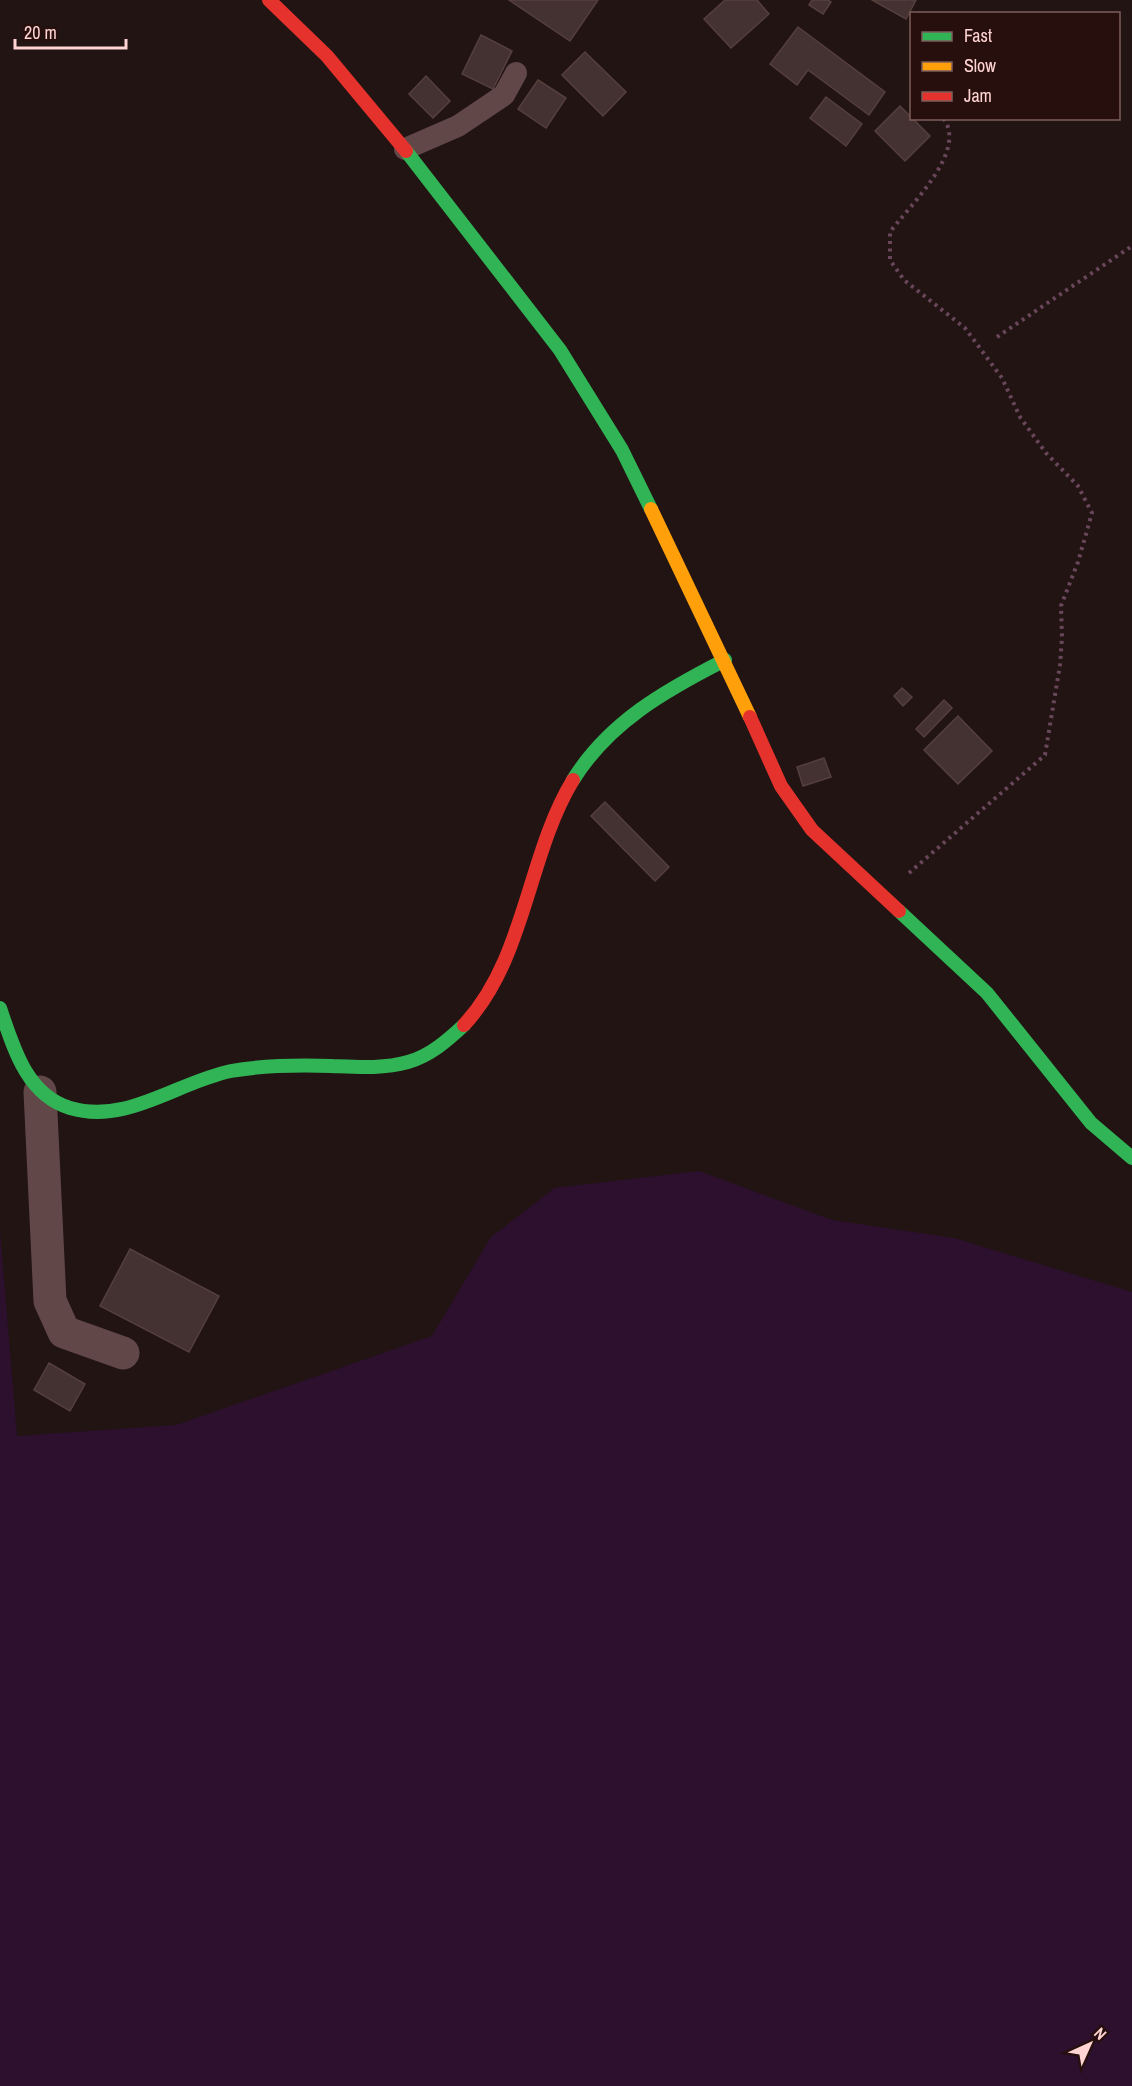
<svg xmlns="http://www.w3.org/2000/svg" width="1132" height="2086" font-family="'Archivo Narrow',sans-serif">
	<style>
		.green { fill: #2c102e }
		.building { fill: #433231; stroke: #553f3d; stroke-width: 1.5 }
		.lines { fill: none; stroke-linecap: round; stroke-linejoin: round }
		.path { stroke: #69465a; stroke-width: 4; stroke-dasharray: 3 4.5; stroke-linecap: butt }
		.lane { stroke: #624748; stroke-width: 22 }
		.street { stroke: #624748; stroke-width: 33 }
		.fast { stroke: #30b455; stroke-width: 14 }
		.slow { stroke: #ff9f0a; stroke-width: 14 }
		.jam { stroke: #e5322d; stroke-width: 14 }
	</style>
	<rect width="100%" height="100%" fill="#211413"/>
	<path class="green" d="M699 1171 832 1220 954 1238 1132 1292V2086H0V1232L17 1436 176 1425 432 1336 491 1237 555 1188Z"/>
	<path class="building" d="M509 0H598L570 41Z
		M725 0H757L769 14 731 48 704 19Z
		M812 0H828L831 2 823 14 809 5Z
		M872 0H916L906 19Z
		M798 27 885 92 869 115 808 70 797 85 770 64Z
		M481 35 512 51 493 89 462 74Z
		M585 52 626 92 603 116 562 75Z
		M426 76 450 101 433 118 409 94Z
		M538 80 566 98 546 128 518 109Z
		M826 97 862 124 846 146 810 118Z
		M900 106 930 136 905 161 875 131Z
		M902 688 912 697 903 706 894 696Z
		M944 700 952 708 924 737 916 729Z
		M958 716 992 751 958 784 924 750Z
		M824 758 831 777 803 786 797 767Z
		M605 802 669 867 655 881 591 816Z
		M130 1249 219 1296 189 1352 100 1306Z
		M49 1363 85 1384 70 1411 34 1390Z"/>
	<g class="lines">
		<path class="path" d="M997 337 1132 246
			M909 873 1045 755 1060 665 1062 638 1061 606 1078 562 1092 513 1078 486 1046 453 1020 417 1002 378 965 328 904 280 890 260V232C908 207 969 151 943 118"/>
		<path class="lane" d="M405 149 458 126 504 95 516 73"/>
		<path class="street" d="M40 1092 50 1301 64 1332 123 1353"/>
		<path class="fast" d="M406 151 560 350 622 450 651 509
			M573 780C609 722 666 690 725 660
			M899 911 987 993 1091 1123 1132 1158
			M0 1008C13 1046 26 1095 70 1108 127 1125 177 1082 231 1071 264 1065 298 1065 331 1066 357 1067 383 1069 408 1062 430 1056 448 1040 464 1025"/>
		<path class="slow" d="M651 509 750 717"/>
		<path class="jam" d="M269 0 327 56 406 151
			M750 717 781 786 812 830 899 911
			M464 1025C526 958 527 856 573 780"/>
	</g>
	<rect x="910" y="12" width="210" height="108" fill="#270f0d" stroke="#7d5e5c" stroke-width="1.5"/>
	<rect x="922" y="32" width="30" height="9" fill="#30b455" stroke="#7d5e5c" stroke-width="1.5"/>
	<text x="964" y="42" font-size="18" fill="#ffd4d3">Fast</text>
	<rect x="922" y="62" width="30" height="9" fill="#ff9f0a" stroke="#7d5e5c" stroke-width="1.5"/>
	<text x="964" y="72" font-size="18" fill="#ffd4d3">Slow</text>
	<rect x="922" y="92" width="30" height="9" fill="#e5322d" stroke="#7d5e5c" stroke-width="1.5"/>
	<text x="964" y="102" font-size="18" fill="#ffd4d3">Jam</text>
	<g transform="translate(1090 2044) rotate(45)" stroke="#270f0d" stroke-width="4.5" paint-order="stroke">
	<path d="M0-4.5L10 22L0 15L-10 22Z" fill="#ffd4d3"/>
	<text y="-9" font-size="16" font-weight="bold" text-anchor="middle" fill="#ffd4d3">N</text>
	</g>
	<path d="M15 39v9h111v-9" fill="none" stroke="#ffd4d3" stroke-width="3"/>
	<text x="24" y="39" font-size="18" fill="#ffd4d3" stroke="#270f0d" stroke-width="4.5" paint-order="stroke">20 m</text>
</svg>
